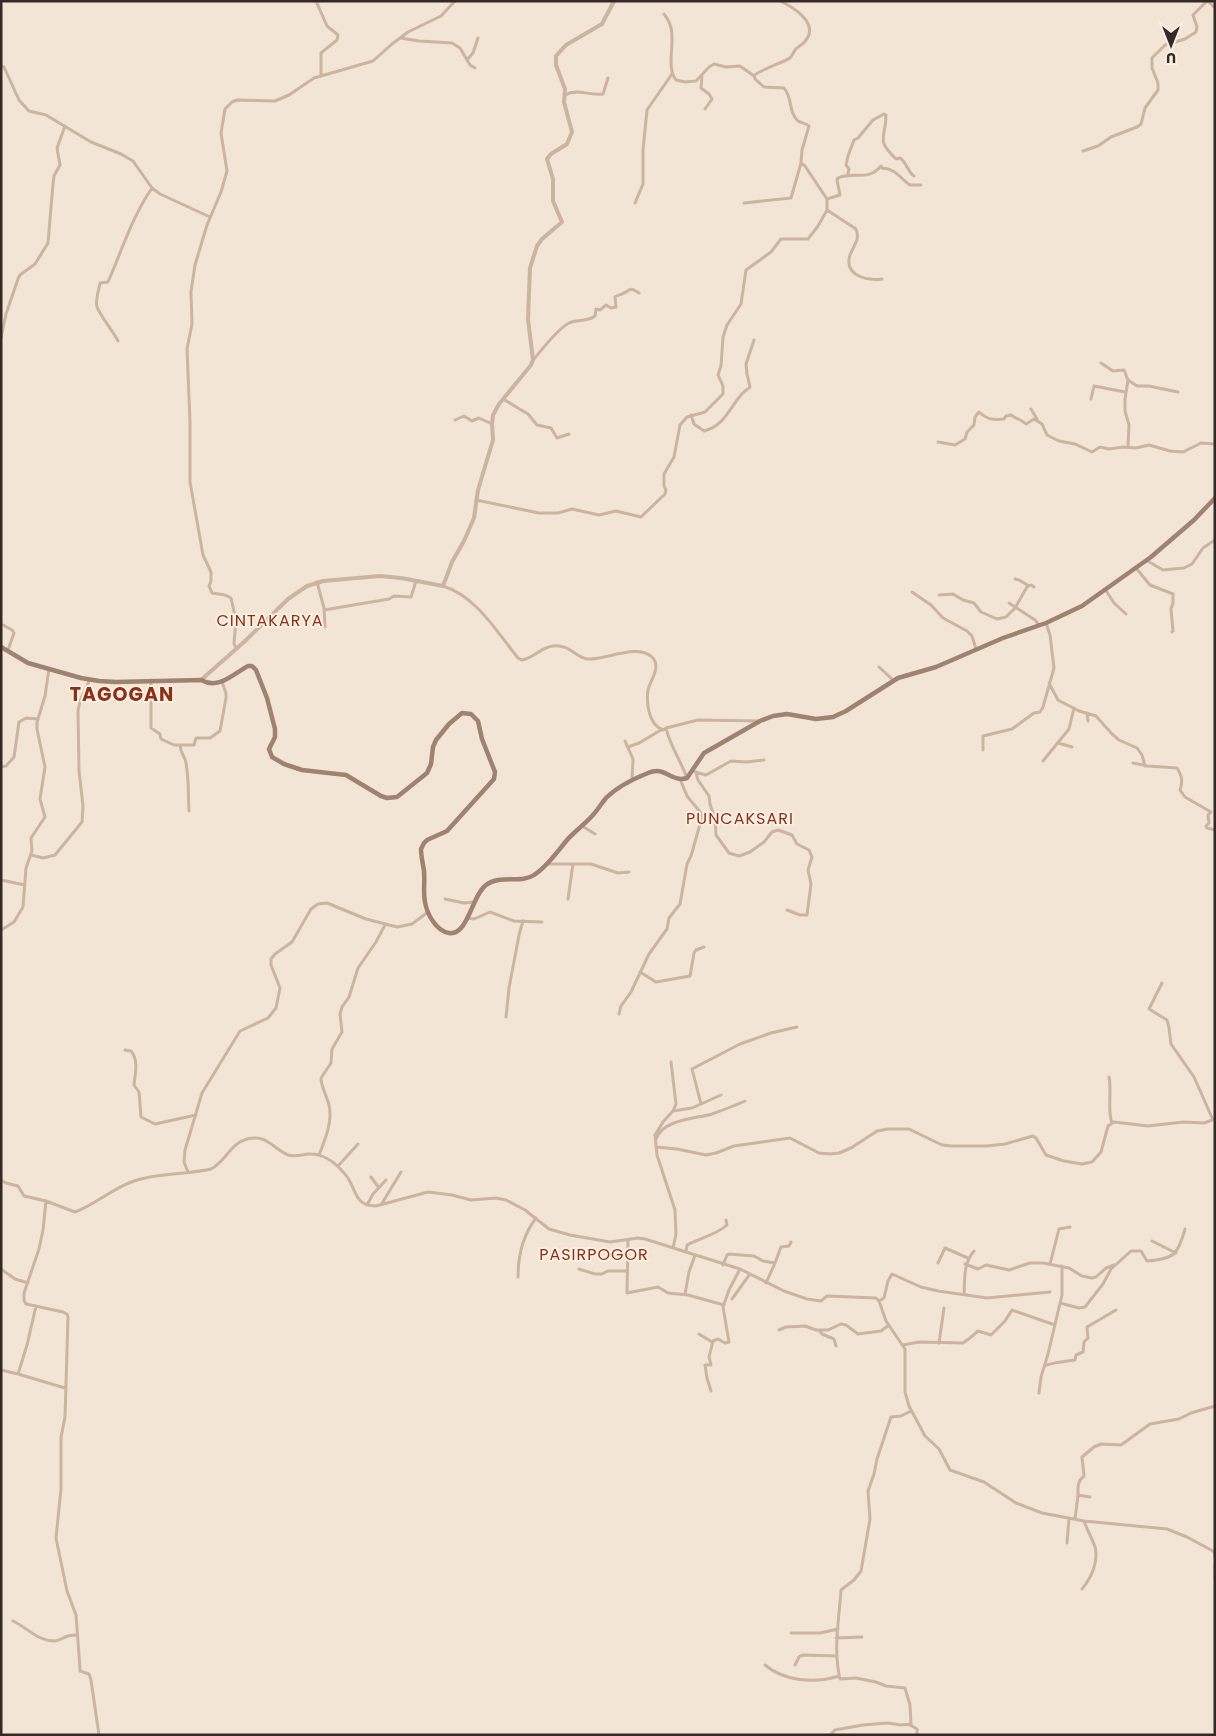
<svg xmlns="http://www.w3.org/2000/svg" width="1216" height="1736" font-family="Poppins,sans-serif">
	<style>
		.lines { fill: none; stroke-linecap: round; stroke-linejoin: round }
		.minor { stroke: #cbb4a1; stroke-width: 3 }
		.tertiary { stroke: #cbb4a1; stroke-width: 4 }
		.secondary { stroke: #9f8272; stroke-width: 4.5 }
		.labels { text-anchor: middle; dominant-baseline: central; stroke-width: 4; stroke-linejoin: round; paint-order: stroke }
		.quarter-label { font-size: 16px; letter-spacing: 1px; fill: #893217; stroke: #faefe2 }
		.district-label { font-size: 19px; font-weight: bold; letter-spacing: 1px; fill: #893217; stroke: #faefe2 }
	</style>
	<rect width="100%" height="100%" fill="#f2e5d5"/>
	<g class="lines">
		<path class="minor" d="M316 1 327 26 338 35 337 40 321 53V75
			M1208 1 1215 8
			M664 14C667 18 670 23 671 28 675 43 666 68 676 80L685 82 696 81 709 67 714 64 726 67 740 66 754 76
			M401 38 419 41 452 43 460 48 470 65 475 68
			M467 60 473 53 478 38
			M1 66 4 67 19 100 29 111 46 115 91 142 121 154 133 161 152 188 160 194 210 217
			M702 76 701 88 709 94 712 99 705 109
			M565 95C579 88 588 96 603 94L608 78
			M1083 151 1098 146 1111 137 1137 127 1141 124 1145 108 1158 90V83L1152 68V58L1165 45 1185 39 1196 32 1197 27 1193 15 1207 1
			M848 174 849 169 846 165 848 156 854 140 858 138 873 120 884 114 886 115C886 139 875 139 896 159L900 158C907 163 908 172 914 176
			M827 199 840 195 837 180 838 178C853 171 868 182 881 166L882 168C897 169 899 178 910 185H921
			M635 203 643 184V150L647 110 672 74
			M744 203 791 198 801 163
			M827 210 856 229C861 242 851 247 849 259 847 277 869 281 882 279
			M1 338 6 314 18 279 20 275 35 264 48 243 53 184 54 176 60 165 57 148 65 126
			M118 341C113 331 101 317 97 307 95 300 99 290 100 283L108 282C122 250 132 217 152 188
			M533 360C543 349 556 330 569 323 577 319 588 322 595 316L596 309 600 310 606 305 611 308 616 307 615 297C617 295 620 295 622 294 632 290 628 286 639 293
			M1101 363 1113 371 1124 370 1128 380
			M503 399 528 414 537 425 551 428 557 438 569 434
			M1091 399 1094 386 1125 392
			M1031 409 1037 419
			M691 415 694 424 704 431C724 426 729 409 741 395 744 391 747 390 750 387L747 374 746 364 754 340
			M455 420 464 416 472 421 479 418 492 424
			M938 442 955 445 965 439 967 432 974 425 975 417 979 412C988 420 993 420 1004 419L1006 416 1011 415C1016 419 1021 419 1026 424L1034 419 1042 424 1047 435 1059 441 1075 444 1092 452 1100 447 1109 449 1123 447 1136 448 1149 445 1170 451 1183 452 1201 443 1215 444
			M1128 447 1129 425 1125 411V399L1128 380 1137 386H1149L1178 392
			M476 500 539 513H558L572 509 599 515 616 511 641 517 665 494 666 490 664 486V474L674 457 680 425 687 417 705 412 723 394V386L718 375 721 366 723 337 727 325 741 304 746 270 771 252 781 239H808L818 226 827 210V199L805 166 801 163 802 150 809 126C806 123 801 123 798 121 788 112 793 98 784 88L764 87 755 79C755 78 754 76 755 75 756 72 786 61 790 58 793 55 794 50 797 48 800 45 804 44 806 40 819 23 793 7 780 1
			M1146 560 1163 570 1184 568 1192 564 1203 548 1215 540
			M1136 568 1150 585 1173 594V603L1171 609 1173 631 1172 632
			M1015 579 1019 580 1029 586
			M317 582 324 608 325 627
			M443 586C476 596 497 632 518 658L522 660C534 658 541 647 553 646 570 644 577 659 588 659 606 660 637 643 652 657 662 667 650 680 648 690 646 704 649 725 663 730L666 728C670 746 681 761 687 778
			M1105 589 1114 603 1126 614
			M912 592 931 605 943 618 967 631 972 636 976 649
			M939 595 953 594 963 600 974 603 981 612 997 619 1006 617 1015 608 1027 587 1031 585 1034 587
			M1009 603 1035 620 1039 625
			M324 610 389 599 394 596 411 597 416 581
			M3 625 12 630 14 633 8 650
			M236 649 234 643 236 620 231 598 225 595 212 593 209 586 211 581V572L203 555 190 482V422L187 349 192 324 191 292 195 265 207 225 221 192 227 171 221 133 225 109 232 102 237 100 275 101 289 95 314 78 373 61 392 44 408 32 441 16 455 1
			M879 667 893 680
			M151 680V728L160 734 161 739 174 745H194L196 738H210L220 731 226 698V693L222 682
			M1049 683 1058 700 1079 711 1096 716 1112 734 1119 740 1137 748 1142 755 1145 766
			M1087 713 1088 721
			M666 728 698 720 760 721
			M625 741 633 759 632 780
			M1058 743 1072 747
			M180 745C181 756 185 755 186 763 189 779 188 795 189 811
			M628 747 639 743 661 730
			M983 750V736L1012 729 1034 713 1040 712 1043 707 1054 668 1050 635 1046 623
			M1043 761 1069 729 1074 708
			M1133 763 1148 766 1177 768C1182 776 1183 781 1180 790L1185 797 1211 812 1208 815 1209 823 1206 826 1207 828 1215 830
			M1 767 6 766 14 757 19 722 26 718 38 719
			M695 772 706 775 731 761 746 762 764 760
			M696 773 698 780 709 796 710 804 715 819 716 835 729 853 739 856 750 852 764 842 772 832 778 830 792 835 797 844 809 850 812 857 808 870 811 884 807 915H800L787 910
			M582 826 595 834
			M31 855 43 858 55 855 82 822 83 806 79 771 78 711 80 701 90 679
			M546 864H591L618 873 629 872
			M1 880 25 885
			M445 899 464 903 474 902
			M568 899 573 864
			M467 918 474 919 490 912 514 921 542 922
			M1 930 14 922 23 907 26 868 32 851 31 838 45 817 40 799 45 767 37 729V722L45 696 49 669
			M640 972 656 982 690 976 694 953 696 950 704 947
			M1162 983 1149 1009 1167 1020 1169 1028 1171 1044 1194 1077 1213 1120
			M619 1014 621 1006 631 992 649 954 667 929 669 918 680 904 687 864 691 856 702 817 701 813 687 796 680 779
			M506 1017 509 988 519 935 523 921
			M125 1050 131 1051C139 1061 135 1074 134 1085L139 1092 141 1117 155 1124 196 1115
			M671 1062 676 1104 673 1111 663 1122 655 1135 657 1155 675 1210 676 1234 673 1248
			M1109 1077C1112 1092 1107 1111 1112 1123
			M701 1104 692 1069 740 1044 771 1033 797 1027
			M673 1111 692 1108 721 1095
			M656 1139C663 1119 695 1119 712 1114 723 1110 734 1106 745 1101
			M656 1147 677 1149 706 1155 716 1153 734 1146 790 1138 819 1153 830 1154 839 1153 851 1148 877 1131 888 1129H909L942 1145 951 1146H987L1005 1144 1033 1136 1036 1138 1046 1155 1064 1161 1082 1164 1092 1162 1101 1152 1108 1126 1114 1122 1148 1126 1183 1122 1204 1123 1215 1119
			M319 1155C325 1140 333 1121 329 1105 327 1096 321 1087 321 1078L331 1063 332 1049 342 1032 340 1014 342 1007 349 997 358 968 376 942 385 925
			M338 1166 358 1144
			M188 1172 184 1162 185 1150 202 1093 240 1031 268 1018 276 1008 280 988 271 965V959L275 954 292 942 311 909 318 904 327 903 366 919 397 927 412 924 428 912
			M371 1177 379 1188
			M1 1180 6 1183 18 1186 24 1196 46 1201 75 1212C96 1204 113 1188 134 1181 159 1172 186 1175 211 1169 225 1162 231 1143 247 1139 267 1134 272 1148 288 1155 295 1157 301 1155 308 1154 322 1153 335 1162 344 1173 357 1186 352 1206 376 1206L428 1192 452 1195 471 1200 496 1198 506 1200 525 1210 549 1229 570 1235 610 1242 638 1238 645 1239 740 1269 784 1291 807 1299 821 1301 827 1296 876 1298 879 1301 886 1321 905 1349V1392L909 1406 925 1436 939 1449 950 1470 984 1482 1016 1503 1042 1513 1084 1521 1167 1529 1187 1537 1211 1550 1214 1552 1215 1557
			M46 1201 43 1230 39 1249 24 1293V1300L26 1304 63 1312 67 1314 68 1317 65 1417 61 1437V1489L56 1538 67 1591 76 1615 80 1668V1671L89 1674 91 1680 99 1735
			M367 1205 373 1194 386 1180
			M381 1205 401 1172
			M628 1240 627 1293 658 1287 668 1293 688 1295 724 1305
			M1152 1241 1176 1253
			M686 1252 687 1245C700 1238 716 1235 727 1225L726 1220
			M938 1263 945 1248 968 1258
			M965 1264 978 1269 986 1265 1009 1270 1030 1263H1043L1069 1268 1082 1276 1092 1278 1096 1277 1106 1268 1114 1265
			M1050 1264 1059 1229 1070 1227
			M723 1265 727 1255 729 1254 754 1256 763 1261 775 1263 781 1247 789 1246 791 1242
			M1 1269 15 1279 28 1283
			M579 1269 595 1274H602L608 1271H627
			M518 1277C518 1256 523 1235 536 1218
			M766 1283 775 1263
			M685 1294 689 1272 695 1255
			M964 1295C965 1278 963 1264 974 1251
			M732 1299 750 1274
			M879 1301 884 1298 888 1281 892 1274 921 1287 938 1291 987 1298 1050 1292
			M1060 1303 1079 1308 1085 1307 1103 1284 1111 1269 1131 1251H1141L1147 1261C1174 1259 1178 1255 1185 1229
			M779 1330 786 1327 805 1326 816 1330H828L841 1324 846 1325 858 1334 881 1331 889 1325
			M819 1330 822 1334 834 1339 836 1346
			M699 1334 712 1342
			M939 1343 944 1308
			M903 1345 919 1342 963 1343 970 1338 978 1331 991 1335 1005 1321 1012 1310 1055 1325
			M1045 1366C1049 1363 1068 1361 1075 1360L1076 1355 1083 1352 1084 1342 1088 1338 1087 1327 1116 1310
			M1 1370 18 1374 27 1345 36 1306
			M18 1374 65 1388
			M711 1391 707 1378 705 1365H711L709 1357 713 1341 718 1339 725 1343 729 1342 723 1307 729 1290 740 1269
			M1039 1393 1041 1377 1048 1354 1062 1295V1266
			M1078 1495C1078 1488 1077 1481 1084 1476L1082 1457 1094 1447 1101 1444 1121 1445 1150 1424 1179 1419 1191 1413 1215 1406
			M1075 1519 1078 1495 1090 1497
			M1067 1543 1069 1518
			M1215 1565V1577
			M1082 1589C1091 1578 1099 1562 1095 1547 1092 1538 1087 1530 1084 1521
			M13 1621C28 1628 37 1641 55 1641 64 1640 64 1634 77 1635
			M791 1633H820L838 1629
			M836 1638 862 1637
			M765 1665C784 1681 814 1684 839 1676
			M795 1665 799 1657 802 1655 837 1656
			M910 1725 917 1729V1735
			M830 1735 835 1730 863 1725 888 1723 901 1725 911 1724 910 1705 905 1688 886 1686 876 1682 856 1678 840 1679C833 1650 839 1620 841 1590L854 1580 861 1571 870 1519 868 1491 874 1474 877 1459 891 1417 901 1416 911 1411"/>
		<path class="tertiary" d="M201 680 244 642 288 599 307 586 323 581 380 576 401 578 443 586 452 562 464 541 474 518 478 490 493 440 492 424 493 415 499 404 531 365 533 360 528 319 530 268 537 246 542 239 562 222 553 201V179L547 159 551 154 567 144 572 132 564 102 565 89 556 65V56L566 45 602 24 614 1"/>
		<path class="secondary" d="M1 647 28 663 81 678 99 681 116 682 201 680C219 690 233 674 248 666H252L256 670 267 698 275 729V737L269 749 272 757 284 764 302 770 346 775 381 796 387 798 397 797 427 773 431 764 433 747 436 740 449 724 462 713 471 714 478 721 482 739 495 772 494 779 447 831 427 840 424 843 421 849C421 856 423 864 424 871 425 881 423 892 425 902 427 914 436 931 449 933 468 936 472 895 486 885 500 874 521 884 534 875 546 868 558 851 567 840 575 831 584 825 592 816 597 811 601 804 606 798 617 787 633 779 648 773 665 765 671 783 687 778L704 753 760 721 773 716 787 714 816 719 833 717 846 711 898 678 936 667 1003 638 1046 623 1082 606 1151 557 1194 520 1215 498"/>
	</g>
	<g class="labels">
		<g class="quarter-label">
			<text x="270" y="620">CINTAKARYA</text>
			<text x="740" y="818">PUNCAKSARI</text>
			<text x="594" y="1254">PASIRPOGOR</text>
		</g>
		<g class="district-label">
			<text x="122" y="694">TAGOGAN</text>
		</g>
	</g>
	<rect width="1216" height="1736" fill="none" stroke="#342924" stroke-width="5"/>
	<g transform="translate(1171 45) rotate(180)" stroke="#faefe2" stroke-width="4" paint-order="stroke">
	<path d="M0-4L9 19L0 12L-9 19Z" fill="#342924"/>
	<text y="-8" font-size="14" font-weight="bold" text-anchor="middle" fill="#342924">U</text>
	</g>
</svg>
